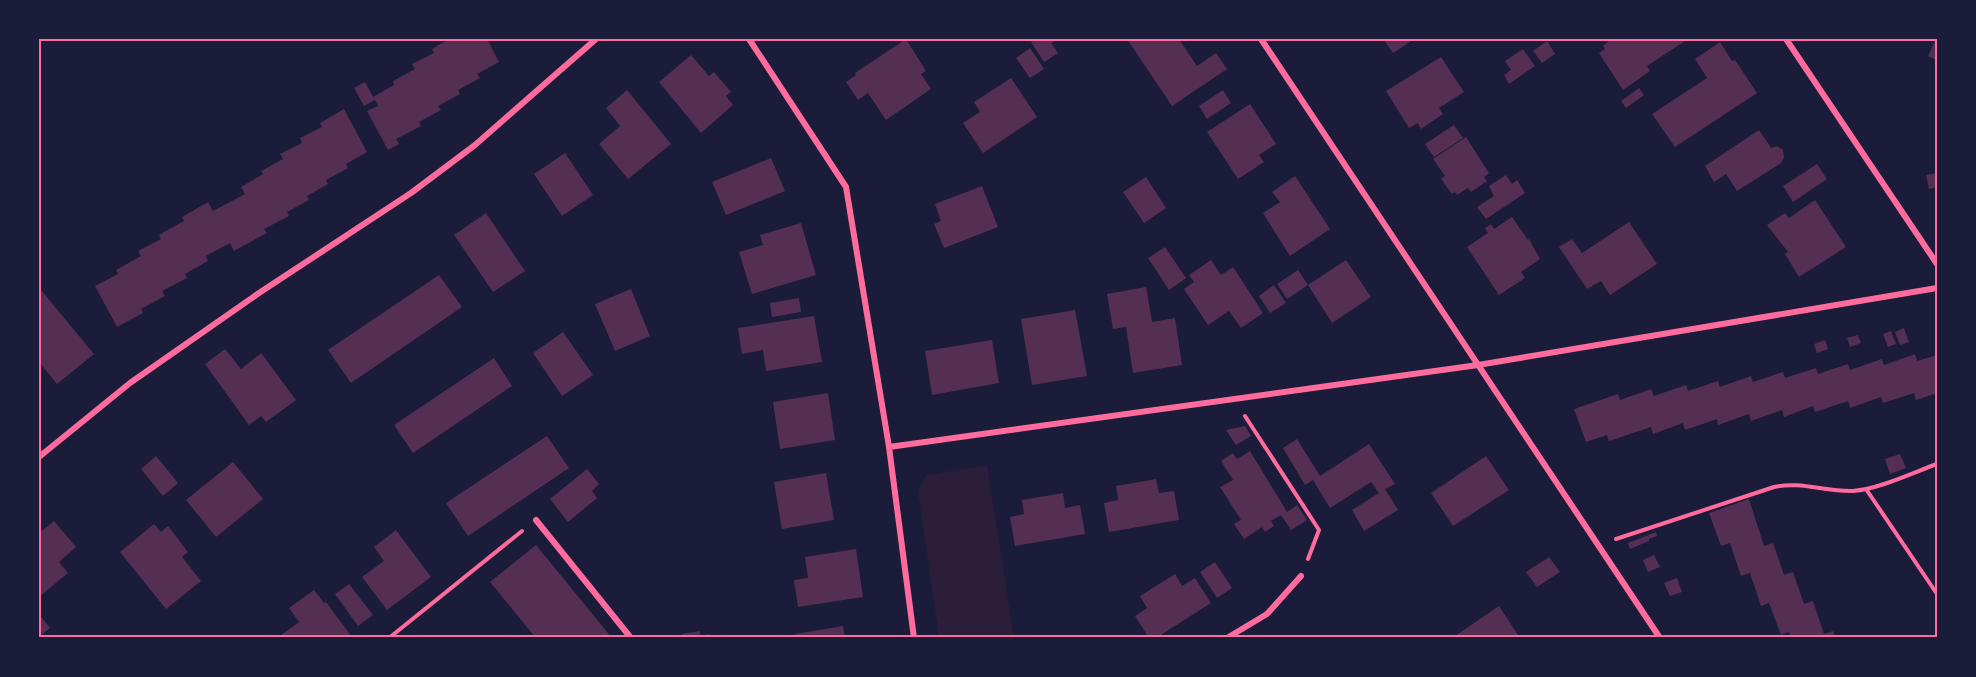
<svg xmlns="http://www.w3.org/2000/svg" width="1976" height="677" font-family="'Libre Baskerville',serif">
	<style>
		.green { fill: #2a1e3b }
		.building { fill: #542f53 }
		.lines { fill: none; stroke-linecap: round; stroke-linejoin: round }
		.path { stroke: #ff6b9d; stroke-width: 4 }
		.minor { stroke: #ff6b9d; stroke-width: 6 }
		.neatline { fill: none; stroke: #ff6b9d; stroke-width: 2 }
	</style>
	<rect width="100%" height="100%" fill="#1b1b3a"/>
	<path class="green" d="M987 465 1014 638H939L918 490 926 475Z"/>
	<path class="building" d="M449 39H487L499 62 477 74 480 78 458 90 460 94 438 106 441 110 419 122 421 126 396 139 399 144 388 150 367 111 378 106 375 100 364 106 354 88 365 82 373 97 394 85 393 81 415 69 412 64 434 53 432 49Z
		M906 39 926 71 921 74 931 89 886 120 868 93 858 100 846 82 856 75 855 73Z
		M1037 39H1058L1051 43 1058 53 1044 62 1031 42Z
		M1127 39H1179L1197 66 1216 53 1227 69 1172 106Z
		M1383 39H1414L1393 53Z
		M1611 39H1688L1647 66 1650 71 1623 90 1599 53 1605 49 1603 46Z
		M1936 39H1937V60L1928 56Z
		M1547 41 1555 54 1542 63 1533 51Z
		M1720 42 1732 61 1735 60 1757 93 1675 147 1652 114 1707 78 1695 59Z
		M1030 48 1044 69 1030 78 1016 58Z
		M1523 49 1535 66 1509 84 1504 75 1511 70 1505 61Z
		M691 55 709 76 714 72 731 92 726 96 733 105 701 133 659 82Z
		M1441 57 1464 92 1439 108 1443 114 1421 129 1418 123 1409 128 1386 91Z
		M1011 78 1037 117 983 153 963 123 980 112 974 102Z
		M1639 88 1644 95 1626 108 1621 101Z
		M627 90 671 144 628 179 599 144 620 126 606 108Z
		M1223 90 1231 103 1207 119 1199 106Z
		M1250 104 1276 144 1259 155 1264 162 1238 179 1207 132Z
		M344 109 367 152 346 164 348 168 326 180 328 184 307 196 309 200 287 212 289 216 264 229 267 233 234 251 230 243 206 256 208 261 185 274 187 278 162 291 165 296 141 309 143 313 117 327 95 286 118 274 116 270 141 256 138 251 161 239 159 235 184 221 182 217 208 202 213 211 245 194 241 187 263 174 261 171 283 159 280 154 302 143 300 138 322 127 320 123Z
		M1454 125 1463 138 1434 157 1425 144Z
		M1759 130 1771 148 1777 146 1783 150 1784 158 1781 163 1737 191 1726 174 1714 182 1705 166Z
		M1466 137 1489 173 1484 177 1487 181 1471 192 1468 188 1457 195 1455 192 1452 194 1441 179 1445 176 1433 159Z
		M565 153 593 195 562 216 534 174Z
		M771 158 785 191 726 215 712 182Z
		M1817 164 1827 179 1793 202 1783 186Z
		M1937 173V187L1929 189 1926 175Z
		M1506 175 1512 184 1517 180 1525 193 1486 219 1477 207 1494 196 1489 186Z
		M1295 176 1330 229 1290 256 1263 213 1280 202 1272 192Z
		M1146 177 1166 208 1144 223 1123 192Z
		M982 186 998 227 944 248 934 224 941 221 935 204Z
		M1815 200 1846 247 1799 277 1785 254 1788 252 1767 225 1785 213 1789 218Z
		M486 213 525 271 493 292 454 235Z
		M1512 217 1528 240 1529 239 1540 259 1521 272 1525 278 1499 295 1467 247 1488 233 1485 228 1491 224 1494 229Z
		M1629 222 1657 264 1610 295 1601 281 1587 289 1559 247 1572 239 1582 253Z
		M801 223 816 275 752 294 739 252 763 245 760 235Z
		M1165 247 1186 278 1169 290 1148 258Z
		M1211 260 1221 275 1233 267 1263 313 1241 328 1229 311 1208 325 1184 289 1194 282 1189 275Z
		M1346 260 1371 297 1332 323 1308 285Z
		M1298 270 1308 285 1287 299 1277 284Z
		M439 275 462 307 351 383 328 350Z
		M1274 285 1286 303 1270 313 1259 296Z
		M1146 287 1152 322 1175 318 1182 365 1133 373 1126 327 1113 329 1107 294Z
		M631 289 650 336 615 351 595 304Z
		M41 290 94 354 57 384 39 362V291Z
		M799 298 801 312 772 317 770 303Z
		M1075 310 1087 376 1032 385 1021 319Z
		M814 316 822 362 766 371 763 350 742 354 738 328Z
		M1904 328 1909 342 1900 345 1895 332Z
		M1891 331 1896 344 1888 347 1883 334Z
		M563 332 593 375 562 396 533 353Z
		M1858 335 1861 343 1850 347 1847 338Z
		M992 340 999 383 932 395 925 351Z
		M1825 340 1828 349 1817 353 1814 344Z
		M225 349 241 369 261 353 296 400 266 422 261 416 249 425 205 364Z
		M1915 354 1917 361 1937 355V393L1916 400 1914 393 1883 403 1881 397 1850 408 1848 401 1815 412 1813 406 1784 417 1782 410 1751 421 1749 414 1718 425 1717 419 1685 430 1683 423 1653 434 1651 427 1609 441 1607 435 1586 442 1574 409 1618 394 1620 400 1651 389 1654 396 1686 385 1688 391 1718 381 1720 387 1751 376 1753 382 1783 372 1785 378 1816 368 1818 374 1848 364 1850 370 1882 359 1884 365Z
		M494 358 512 386 413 453 394 425Z
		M828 393 835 440 780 449 773 402Z
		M1245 426 1251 436 1236 445 1226 430Z
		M547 436 569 468 468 536 446 503Z
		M1297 439 1320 476 1369 444 1395 484 1385 489 1398 510 1364 531 1352 510 1379 493 1371 482 1330 508 1313 480 1305 485 1283 448Z
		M1250 451 1287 512 1297 505 1307 520 1291 530 1281 515 1271 521 1274 526 1265 532 1262 527 1244 539 1234 524 1241 520 1220 487 1233 480 1221 461 1233 453 1237 459Z
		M1900 454 1906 468 1890 474 1885 459Z
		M156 456 178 483 163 496 141 469Z
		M1486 456 1509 490 1453 526 1431 493Z
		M233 462 263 499 216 537 186 500Z
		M587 469 599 484 592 491 597 498 568 522 550 499Z
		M826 473 834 520 782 529 774 482Z
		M1156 479 1159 493 1174 491 1179 520 1109 532 1104 503 1118 500 1116 486Z
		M1063 493 1065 508 1080 505 1085 534 1015 546 1010 517 1024 514 1022 500Z
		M1749 499 1764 546 1773 543 1784 575 1793 572 1804 604 1813 601 1824 634 1833 631 1836 638H1791L1789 632 1781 635 1769 603 1761 606 1750 573 1741 576 1730 543 1721 546 1709 513Z
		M54 521 76 547 59 562 68 573 39 597V533Z
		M154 524 161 532 168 526 188 552 182 557 201 581 166 609 120 552Z
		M396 530 431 577 387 610 362 577 384 561 374 547Z
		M1656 532 1657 536 1649 539V541L1630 549 1628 543Z
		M536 545 612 638H536L490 582Z
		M856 549 863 597 798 607 794 580 808 578 805 557Z
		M1654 555 1660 567 1648 572 1643 560Z
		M1549 557 1560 572 1537 587 1526 572Z
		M1215 562 1232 588 1217 598 1200 572Z
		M1175 574 1182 586 1195 578 1211 603 1156 638H1149L1135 616 1147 608 1140 596Z
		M1677 578 1682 592 1670 596 1664 583Z
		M349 584 373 615 358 626 335 594Z
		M314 590 324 603 326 602 352 637 277 638 299 622 289 608Z
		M1499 606 1520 638H1457L1455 636Z
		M39 614 50 628 39 637Z
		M843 626 845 638H796L795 634Z
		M700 631V636L709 634V638H683L682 634Z"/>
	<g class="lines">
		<path class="path" d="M1245 416 1319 530 1308 559
			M1866 489 1937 594
			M1616 539 1774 487C1801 481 1825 492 1853 491 1879 489 1912 473 1937 464
			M389 638 522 531"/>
		<path class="minor" d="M749 39 846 187 889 447 914 638
			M1261 39 1660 638
			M1786 39 1937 264
			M889 447 1478 365 1937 288
			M39 457 130 383 259 293 411 193 475 145 596 39
			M536 520 631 638
			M1227 638 1267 614 1301 576"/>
	</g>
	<rect width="1976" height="677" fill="none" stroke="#1b1b3a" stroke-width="81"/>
	<rect x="40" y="40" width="1896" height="596" class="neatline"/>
</svg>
